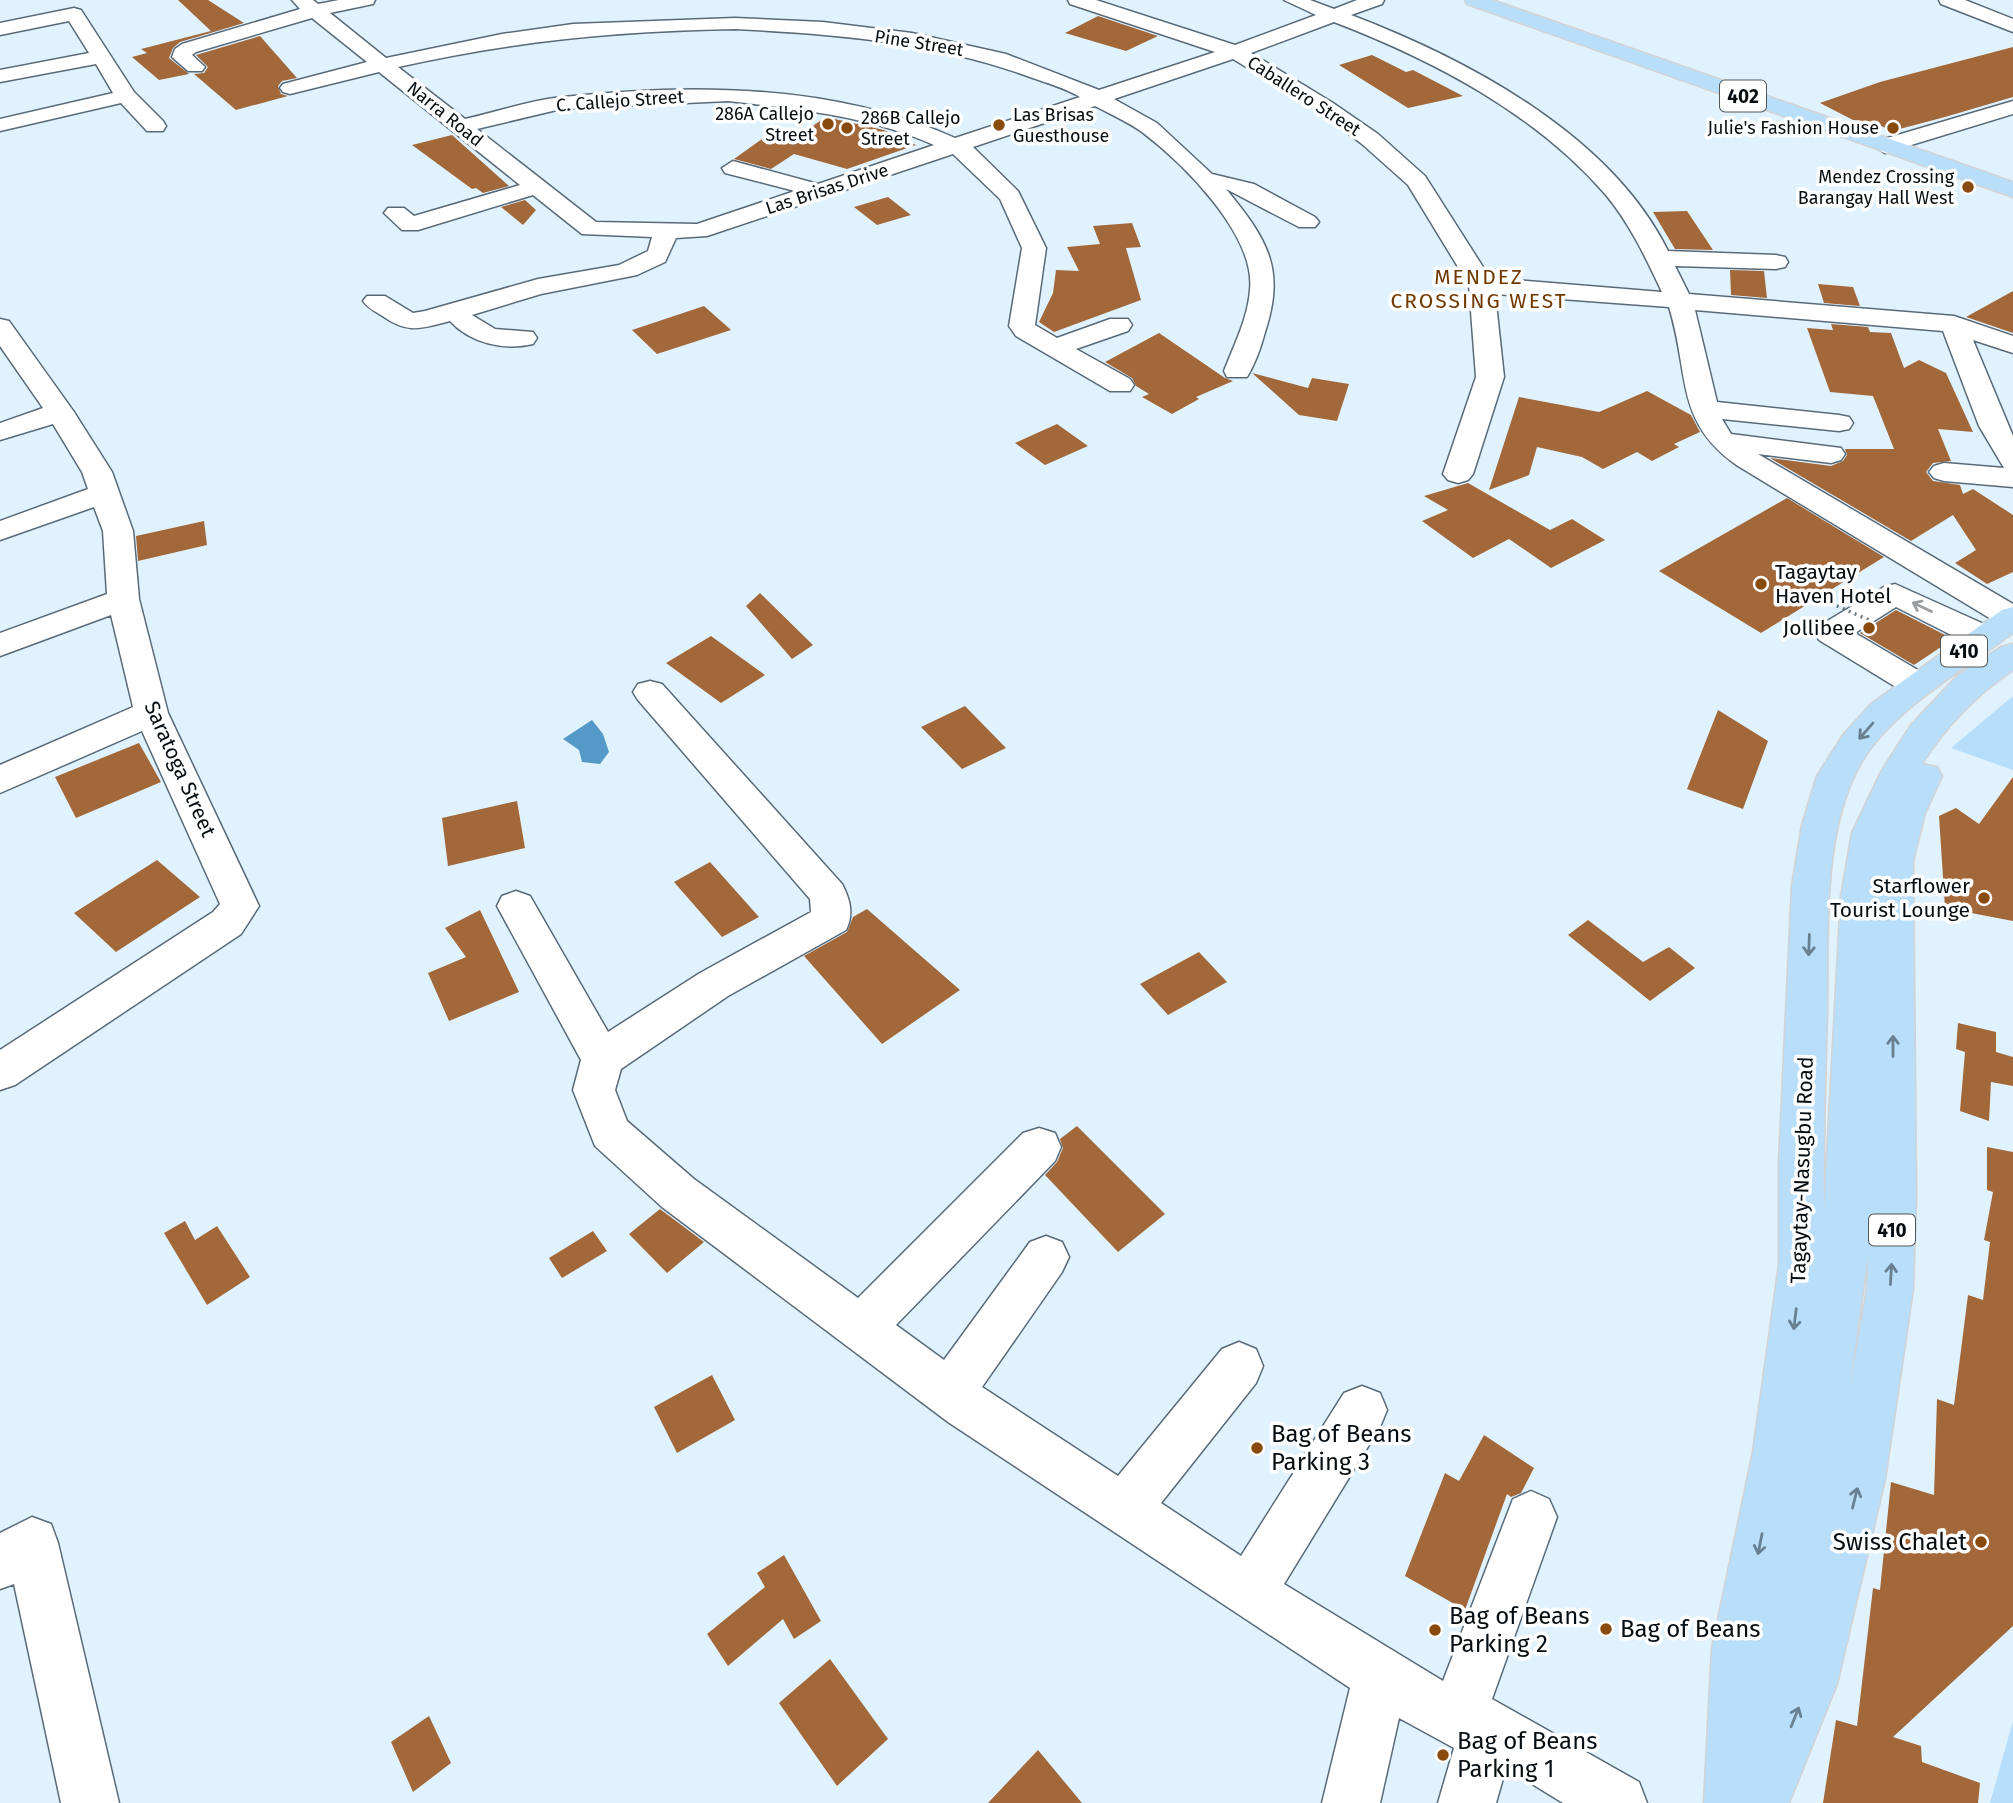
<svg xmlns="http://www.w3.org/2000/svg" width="2013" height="1803" font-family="'Fira Sans',sans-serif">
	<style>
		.green { fill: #b6ddf9 }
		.water { fill: #5499c7 }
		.building { fill: #a36839 }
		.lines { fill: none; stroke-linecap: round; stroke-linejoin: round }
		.minor-casing { stroke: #586a78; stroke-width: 3 }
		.major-casing { stroke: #d2d3d4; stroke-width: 3 }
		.minor { fill: #fff; fill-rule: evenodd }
		.major { fill: #b8defa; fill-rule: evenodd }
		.path-bridge { stroke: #6d7981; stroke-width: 3.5; stroke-dasharray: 2 4.5; stroke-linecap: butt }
		.oneway { stroke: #9b9ea0 }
		.oneway2 { stroke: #688092 }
		.poi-dot { fill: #894a0e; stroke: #fff; stroke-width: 2.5 }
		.labels { text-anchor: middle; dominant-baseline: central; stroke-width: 7; stroke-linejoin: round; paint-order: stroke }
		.far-street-label { font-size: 18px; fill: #060d12; stroke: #fff }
		.far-poi-label { font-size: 18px; fill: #060d12; stroke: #fff; text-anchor: end }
		.shield { fill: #fff; stroke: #515659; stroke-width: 2 }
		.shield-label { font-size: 19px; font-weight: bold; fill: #060d12 }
		.far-quarter-label { font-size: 21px; letter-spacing: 2px; fill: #713900; stroke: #fff }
		.poi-label { font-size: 21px; fill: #060d12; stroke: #fff; text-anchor: end }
		.street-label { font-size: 21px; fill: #060d12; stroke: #fff }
		.near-poi-label { font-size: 24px; fill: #060d12; stroke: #fff; text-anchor: start }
	</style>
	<rect width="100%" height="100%" fill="#e1f2ff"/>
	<path class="green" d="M2013 696V770L1951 748Z
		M2013 1721V1803H1990Z"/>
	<path class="water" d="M592 720 603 734 609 752 600 764 582 762 579 750 563 739Z"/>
	<path class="building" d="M178 0H208L244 23 180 42 173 48 169 58 189 74 159 80 132 57 147 53 141 49 211 31Z
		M1098 16 1158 36 1126 51 1065 33Z
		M260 36 297 78 282 81 278 86 281 94 288 96 236 110 194 74 204 73 208 67 196 55Z
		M2013 47V97L1945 117 1892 131 1873 122 1853 120 1820 103 1880 82Z
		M1372 55 1406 72 1413 70 1463 96 1408 108 1339 65Z
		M826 117 884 130 916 145 847 169 794 154 771 169 734 159 769 134 793 139Z
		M452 135 509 186 483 193 476 188 472 189 412 145Z
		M888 197 911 215 877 225 854 207Z
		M525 200 536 210 523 225 501 207Z
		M1687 211 1713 250 1675 249 1653 212Z
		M1132 223 1141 247 1126 248 1141 300 1054 332 1039 322 1053 293 1056 270 1079 271 1067 247 1100 244 1093 226Z
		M1730 270 1764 271 1767 298 1731 295Z
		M1818 284 1853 287 1860 306 1824 303Z
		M2013 291V333L1966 317Z
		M704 306 731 330 657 354 632 330Z
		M1831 324 1868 327 1870 332 1891 333 1904 368 1919 360 1946 373 1973 432 1938 429 1951 461 1933 463 1926 472 1933 481 1960 485 1963 494 1973 489 2013 515V572L1987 584 1955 563 1976 550 1953 515 1911 541 1770 458 1831 466 1843 461 1847 455 1845 449H1894L1873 396 1830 392 1807 328 1833 330Z
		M1159 333 1225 378 1233 381 1196 397 1199 399 1172 414 1142 397 1149 394 1136 386 1132 378 1105 362Z
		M1252 373 1308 388 1312 378 1349 384 1337 421 1299 415Z
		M1647 391 1691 415 1700 432 1674 444 1679 447 1652 461 1637 452 1603 469 1582 457 1537 447 1529 475 1489 490 1519 397 1599 412Z
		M1057 424 1088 446 1045 465 1015 443Z
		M1468 483 1550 530 1572 519 1605 540 1551 568 1509 539 1473 558 1422 521 1448 510 1424 496Z
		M1787 498 1884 557 1761 633 1659 571Z
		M204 521 207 545 138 561 136 536Z
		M760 593 813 645 792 659 746 606Z
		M1896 610 1953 639 1914 665 1860 633Z
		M711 636 765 675 721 703 666 663Z
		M965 706 1006 748 962 769 921 727Z
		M1718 710 1768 741 1743 809 1687 789Z
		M139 743 161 782 76 818 55 777Z
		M2013 777V921L1945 908 1939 816 1956 808 1979 824Z
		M517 801 525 848 448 866 442 818Z
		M157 860 200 897 116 952 74 913Z
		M710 862 759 917 722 937 674 882Z
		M867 909 960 990 882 1044 804 956 847 932 853 917Z
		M480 910 519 992 449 1021 428 973 466 957 445 928Z
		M1588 920 1643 962 1669 947 1695 968 1650 1001 1568 935Z
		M1199 952 1227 982 1168 1015 1140 984Z
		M1958 1023 1996 1032V1052L2013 1057V1086L1991 1082 1989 1121 1960 1111 1965 1052 1956 1049Z
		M1077 1126 1165 1214 1118 1252 1045 1175 1057 1162 1063 1148 1060 1139Z
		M1987 1147 2013 1152V1626L1893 1737 1921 1746 1922 1762 1980 1783 1978 1803H1823L1836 1720 1857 1726 1873 1588 1880 1590 1891 1482 1934 1495 1937 1399 1954 1405 1968 1295 1983 1300 1990 1242 1984 1240 1993 1192 1987 1190Z
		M660 1209 704 1242 667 1273 629 1234Z
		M185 1221 195 1240 217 1226 250 1277 207 1305 164 1233Z
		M593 1231 607 1251 562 1278 549 1258Z
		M712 1375 735 1420 677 1453 654 1407Z
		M1484 1435 1534 1468 1521 1493 1511 1497 1507 1494 1465 1610 1405 1576 1445 1473 1459 1481Z
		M784 1555 821 1621 794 1639 783 1619 728 1666 707 1634 765 1587 757 1573Z
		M830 1659 888 1739 837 1786 779 1703Z
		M429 1716 451 1763 413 1792 391 1742Z
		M1038 1750 1082 1803H988Z"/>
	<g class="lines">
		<g class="minor-casing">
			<path id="minor" d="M292 0H313L318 4 339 0H375L373 4 330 13 386 58 502 34 573 24 735 18 823 22 912 33 1006 54 1099 90 1215 52 1070 4 1068 0H1096L1235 45 1316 15 1284 0H1310L1334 9 1357 0H1384L1382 4 1351 15C1467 59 1611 135 1668 251L1776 255 1785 257 1788 262 1785 267 1776 269 1675 266 1689 294 1954 316 2013 336V353L1973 340 2013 436V487L1944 481 1934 478 1929 472 1934 466 1944 463 2004 468 1979 426 1943 331 1695 310 1717 402 1839 415 1849 417 1853 423 1849 429 1839 431 1722 419 1731 434 1841 448 1845 454 1841 460 1831 463 1758 454 2013 604V628L2001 625 1738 466C1674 422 1690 374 1669 307L1495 294 1504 377 1473 474 1468 480 1458 483 1448 480 1443 474 1476 377 1469 285 1408 185 1362 144 1319 111 1233 59 1114 99 1157 123 1212 174 1254 184 1315 217 1319 222 1315 227H1299L1226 189C1267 239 1286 268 1265 332 1261 347 1255 364 1247 377H1227L1224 371C1234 345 1248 318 1250 290 1256 235 1183 163 1142 132 1128 122 1110 114 1095 106L973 147 1018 191 1046 248 1035 325 1057 338 1110 319H1128L1132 325 1128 331 1076 349 1130 379 1134 385 1130 391H1110L1016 336 1009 326 1022 248 1000 199 953 154 707 236 676 238 665 262 637 275 541 294 472 315 495 329 533 332 537 338 533 344C504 351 470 343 450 321 419 329 408 334 381 315 374 311 368 308 363 301L367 296H385L413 313 425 311 538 279 619 265 648 251 652 237 582 234 533 195 418 230H402L384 213 388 208H404L414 216 520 185 379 72 290 94 283 92 280 88 283 84 367 62 312 18 196 52 192 55 205 67 202 71H188L172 57 175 49 182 44 300 9ZM1334 22C1433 60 1535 113 1606 195 1630 224 1646 258 1662 292L1490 278 1425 176 1378 134 1333 103 1251 53ZM735 29C835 34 935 42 1030 77 1047 83 1065 88 1080 97L955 138C835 84 692 83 563 97 530 100 497 112 465 119L398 67C514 41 617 31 735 29ZM728 101C797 109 870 116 934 145L818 184 733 161 722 168 725 173 795 191 697 224 596 222 477 129 561 109Z
				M1939 0H1965L2013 19V32L1941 4Z
				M74 8 81 10 134 92 163 121 166 126 163 131H147L121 103 0 131V119L113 93 96 64 0 82V70L89 53 69 21 0 35V23Z
				M2013 101V114L1885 153 1874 146 1877 141Z
				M0 319 9 321 74 412 112 472 133 531 139 599 168 713 259 906 241 934 15 1085 0 1090V1050L213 912 220 904 142 731 0 793V765L133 707 111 615 0 656V633L107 594 103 531 94 507 0 540V521L88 489 82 472 53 424 0 440V423L43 408 0 346Z
				M1895 584 1995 629 1999 637 1995 645 1983 648 1971 645 1896 607 1855 633 1928 676 1933 684 1928 692 1916 695 1904 692 1819 640 1815 633 1819 626 1884 587Z
				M650 681 662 684 842 884C850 899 854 914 846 930L728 996 621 1069 615 1090 627 1121 694 1179 858 1298 1023 1133 1039 1128 1055 1133 1061 1147 1055 1161 896 1325 944 1360 1030 1242 1046 1236 1062 1242 1069 1257 1062 1272 982 1387 1118 1476 1222 1349 1239 1342 1256 1349 1263 1366 1256 1383 1161 1503 1241 1556 1344 1393 1362 1386 1380 1393 1387 1410 1380 1427 1284 1584 1443 1681 1513 1499 1531 1491 1549 1499 1557 1517 1492 1699 1639 1782 1647 1803H1563L1506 1768 1496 1803H1438L1454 1748 1399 1718 1380 1803H1322L1350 1688 948 1422 662 1207 595 1146 573 1090 581 1060 497 906 502 896 516 891 530 896 608 1032 700 973 811 912 810 899 638 700 633 692 638 684Z
				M32 1517 51 1524 58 1543 119 1803H61L14 1584 0 1589V1533Z"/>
		</g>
		<g class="major-casing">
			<path id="major" d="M1465 0H1492L2013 182V197L1467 4Z
				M2013 607V633C1966 668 1899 706 1866 755 1820 824 1829 935 1827 1015 1825 1081 1823 1146 1824 1212L1841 896 1852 833 1882 770 1911 725 1958 675 2001 647 2013 644V670C1976 695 1946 726 1922 764L1937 767 1942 776 1925 813 1913 861 1916 1197 1913 1289 1885 1479 1837 1684 1789 1803H1704L1712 1648 1753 1452 1779 1265V1162L1792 886 1802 825 1817 776 1843 735 1871 704 2002 610ZM1872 1114 1867 1289 1849 1392 1868 1254Z"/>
		</g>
		<use href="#minor" class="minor"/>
		<use href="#major" class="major"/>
		<path class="path-bridge" d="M1819 598 1869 620"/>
	</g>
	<defs><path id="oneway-shaft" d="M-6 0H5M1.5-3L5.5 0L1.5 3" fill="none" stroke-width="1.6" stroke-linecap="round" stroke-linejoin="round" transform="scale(1.75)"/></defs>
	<use class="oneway" href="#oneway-shaft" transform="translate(1922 607) rotate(-154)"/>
	<g class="oneway2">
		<use href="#oneway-shaft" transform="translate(1866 731) rotate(131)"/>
		<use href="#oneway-shaft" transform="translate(1809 945) rotate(92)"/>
		<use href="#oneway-shaft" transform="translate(1893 1046) rotate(-90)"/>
		<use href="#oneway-shaft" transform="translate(1891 1274) rotate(-87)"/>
		<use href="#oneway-shaft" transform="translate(1795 1319) rotate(97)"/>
		<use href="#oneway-shaft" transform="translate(1855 1498) rotate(-76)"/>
		<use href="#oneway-shaft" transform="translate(1760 1544) rotate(101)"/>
		<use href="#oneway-shaft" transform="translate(1795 1717) rotate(-68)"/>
	</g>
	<g class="poi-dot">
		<circle cx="828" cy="124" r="7"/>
		<circle cx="999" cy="125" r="7"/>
		<circle cx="847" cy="128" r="7"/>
		<circle cx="1893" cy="128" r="7"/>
		<circle cx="1968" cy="187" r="7"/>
		<circle cx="1761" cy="584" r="7"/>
		<circle cx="1869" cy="628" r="7"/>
		<circle cx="1984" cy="898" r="7"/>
		<circle cx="1257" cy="1448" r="7"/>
		<circle cx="1981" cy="1542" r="7"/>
		<circle cx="1606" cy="1629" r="7"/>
		<circle cx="1435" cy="1630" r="7"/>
		<circle cx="1443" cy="1755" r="7"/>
	</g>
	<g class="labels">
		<g class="far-street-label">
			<text transform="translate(919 43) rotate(9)">Pine Street</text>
			<text transform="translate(1304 96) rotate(33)">Caballero Street</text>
			<text transform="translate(620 101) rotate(-4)">C. Callejo Street</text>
			<text transform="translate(445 114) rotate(39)">Narra Road</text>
			<text transform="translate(827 189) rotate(-18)">Las Brisas Drive</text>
		</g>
		<g class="far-poi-label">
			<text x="814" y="114">286A Callejo<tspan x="814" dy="21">Street</tspan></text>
			<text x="1013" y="115" text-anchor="start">Las Brisas<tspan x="1013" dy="21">Guesthouse</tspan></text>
			<text x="861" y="118" text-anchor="start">286B Callejo<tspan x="861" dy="21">Street</tspan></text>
			<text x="1879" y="128">Julie's Fashion House</text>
			<text x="1954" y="177">Mendez Crossing<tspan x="1954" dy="21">Barangay Hall West</tspan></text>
		</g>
		<g class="shield">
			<rect x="1720" y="80.5" width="46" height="31" rx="5"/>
			<rect x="1941" y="635.5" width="46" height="31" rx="5"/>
			<rect x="1869" y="1214.5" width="46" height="31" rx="5"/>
		</g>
		<g class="shield-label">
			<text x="1743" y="96">402</text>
			<text x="1964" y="651">410</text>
			<text x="1892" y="1230">410</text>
		</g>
		<g class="far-quarter-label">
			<text x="1479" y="277">MENDEZ<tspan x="1479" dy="24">CROSSING WEST</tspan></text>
		</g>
		<g class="poi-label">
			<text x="1775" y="572" text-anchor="start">Tagaytay<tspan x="1775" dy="24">Haven Hotel</tspan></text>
			<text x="1855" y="628">Jollibee</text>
			<text x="1970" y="886">Starflower<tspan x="1970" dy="24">Tourist Lounge</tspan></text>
		</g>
		<g class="street-label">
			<text transform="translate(180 769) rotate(66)">Saratoga Street</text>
			<text transform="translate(1802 1170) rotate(-88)">Tagaytay-Nasugbu Road</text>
		</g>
		<g class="near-poi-label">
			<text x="1271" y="1434">Bag of Beans<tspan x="1271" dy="28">Parking 3</tspan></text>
			<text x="1967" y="1542" text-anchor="end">Swiss Chalet</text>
			<text x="1449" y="1616">Bag of Beans<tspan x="1449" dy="28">Parking 2</tspan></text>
			<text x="1620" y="1629">Bag of Beans</text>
			<text x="1457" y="1741">Bag of Beans<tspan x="1457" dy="28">Parking 1</tspan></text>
		</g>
	</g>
</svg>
